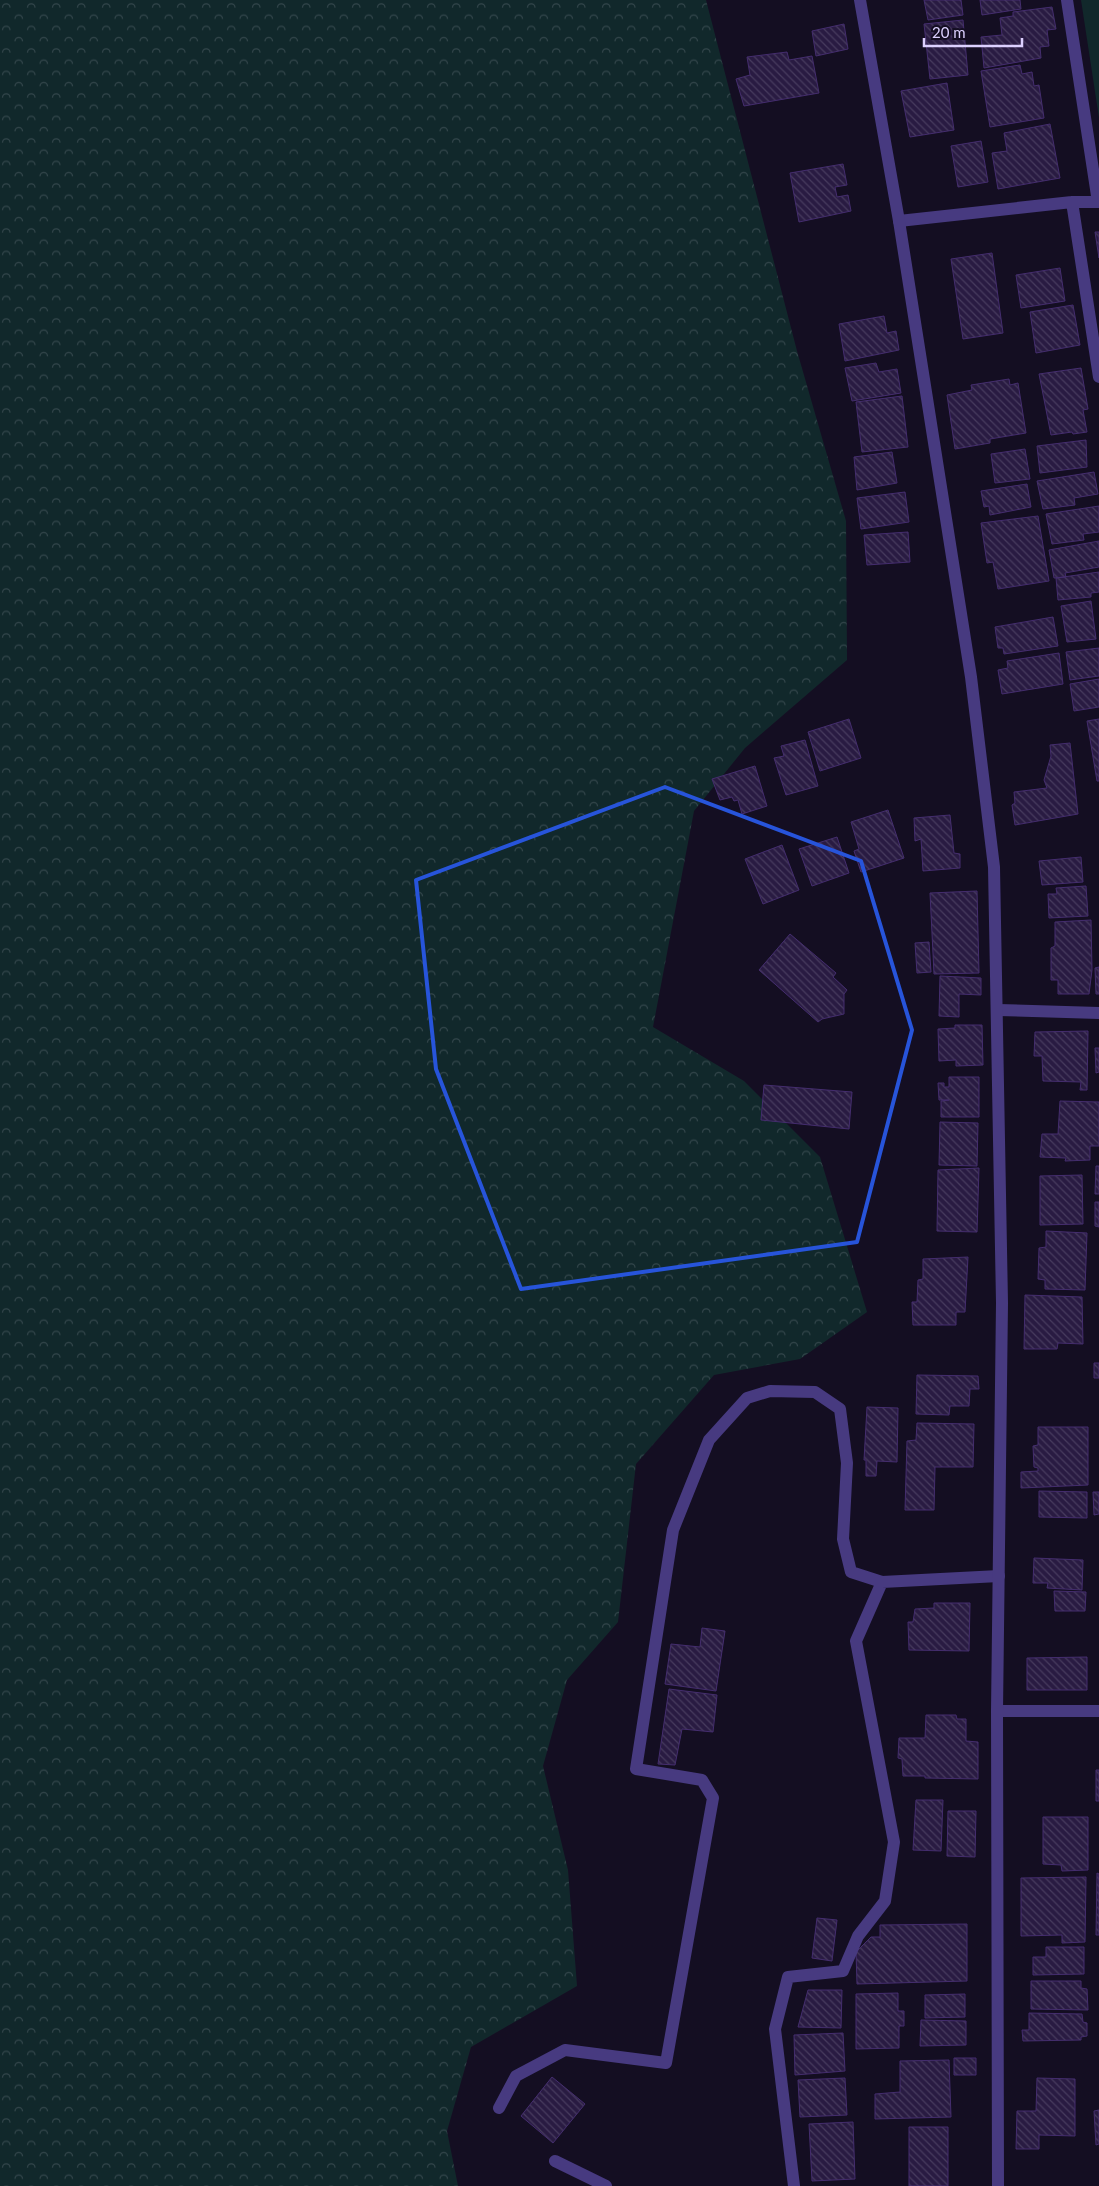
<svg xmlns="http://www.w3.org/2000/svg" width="1099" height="2186" font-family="Lato,sans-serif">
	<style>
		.green { fill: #11282b }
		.forest { fill: url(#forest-crowns) }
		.building { fill: url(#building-back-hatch); stroke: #442d6e }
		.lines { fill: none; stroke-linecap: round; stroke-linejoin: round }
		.minor { stroke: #473a80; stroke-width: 12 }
		.tertiary { stroke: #473a80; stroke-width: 12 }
		.marked { fill: none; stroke: #2754da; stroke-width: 4; stroke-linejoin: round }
	</style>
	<defs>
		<pattern id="forest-crowns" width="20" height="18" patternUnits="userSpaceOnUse" patternTransform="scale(1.25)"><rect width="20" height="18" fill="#11282b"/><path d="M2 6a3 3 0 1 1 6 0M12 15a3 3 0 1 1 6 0" fill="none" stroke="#33464b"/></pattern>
		<pattern id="building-back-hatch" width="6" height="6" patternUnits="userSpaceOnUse" patternTransform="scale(1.25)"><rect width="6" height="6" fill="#291b42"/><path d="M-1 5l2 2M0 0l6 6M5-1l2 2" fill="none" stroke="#473b5e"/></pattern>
	</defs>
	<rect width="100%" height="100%" fill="#140e22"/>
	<path class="green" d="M1081 0H1099V118Z"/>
	<path class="forest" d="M0 0H706L797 351 846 521 847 660 745 748 694 811 653 1027 744 1081 820 1157 867 1312 800 1359 714 1375 636 1464 618 1622 567 1680 543 1766 568 1870 577 1986 471 2047 447 2131 458 2186H0Z"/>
	<path class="building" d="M924 0H961L963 15 928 20Z
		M980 0H1020L1021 9 982 15Z
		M1052 7 1056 29 1047 30 1049 46 1040 47 1041 58 984 68 981 37 1002 35 1000 18 1013 16V12Z
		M963 20 968 75 930 79 924 24Z
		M844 24 848 49 816 56 812 31Z
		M787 52 789 60 812 56 819 93 744 106 736 79 750 75 747 57Z
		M1020 65 1022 74 1032 72 1034 86 1039 85 1044 118 990 127 981 71Z
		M947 83 954 130 910 137 901 91Z
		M1050 124 1060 178 998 189 992 153 1007 151 1004 133Z
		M981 141 988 182 958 187 951 146Z
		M843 164 847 185 835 187 837 197 848 195 851 211 799 222 790 173Z
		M1095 232H1099V258Z
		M992 253 1003 333 963 339 951 259Z
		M1060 268 1065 301 1021 308 1016 275Z
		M1073 305 1080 345 1036 353 1030 312Z
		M884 316 887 333 896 331 899 350 845 361 839 324Z
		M876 363 879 372 897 369 901 393 852 401 845 368Z
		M1081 368 1088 409 1083 410 1087 432 1073 434 1072 432 1051 435 1039 374Z
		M1009 379 1010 385 1018 383 1026 433 990 439V443L955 449 947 395 972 390 971 385Z
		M902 396 908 447 862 452 856 402Z
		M1086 440 1087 467 1040 473 1037 446Z
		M1025 449 1030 479 995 483 991 454Z
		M892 452 897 483 857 490 854 457Z
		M1094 472 1098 494 1074 498 1075 505 1043 509 1037 481Z
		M1027 484 1031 507 990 515 989 506 984 507 981 491Z
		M905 492 909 522 861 529 857 498Z
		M1099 506V532L1083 534 1084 540 1052 544 1046 514Z
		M1038 516 1049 581 998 589 993 562 987 563 981 523Z
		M908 532 910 562 867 565 864 535Z
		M1099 541V567L1065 573 1066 577 1054 578 1049 550Z
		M1099 572V592L1091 593V597L1058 600 1056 578Z
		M1091 601 1096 639 1067 642 1061 606Z
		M1053 617 1058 646 1004 654 1003 648H998L995 627Z
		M1099 648V676L1070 680 1066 652Z
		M1059 653 1063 684 1002 694 998 670 1008 668 1007 661Z
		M1099 679V707L1074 711 1070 684Z
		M849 719 861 758 820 771 808 732Z
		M1099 719V781H1097L1087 721Z
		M805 740 818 786 786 795 774 758 784 756 781 746Z
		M1070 743 1078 814 1015 825 1012 805 1015 803 1014 792 1047 788 1044 780 1051 756 1050 745Z
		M755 766 767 806 742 814 738 800 734 801 732 797 720 800 712 779Z
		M888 810 904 858 861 872 854 851 859 849 851 822Z
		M950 815 954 853 960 854V868L923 871 921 839 915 841 914 818Z
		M837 837 849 873 812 886 799 849Z
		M782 845 799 890 763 904 745 859Z
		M1081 857 1083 882 1042 885 1039 861Z
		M1086 886 1088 916 1049 918 1048 894H1057L1056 888Z
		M977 891 979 973 934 974 930 893Z
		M1091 920 1092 970 1089 994H1058V980H1051V948L1055 946V922Z
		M790 934 836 973 833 977 847 990 844 994V1014L822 1019 818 1022 759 970Z
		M929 942 931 972 917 973 915 943Z
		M1099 967V994H1096L1095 968Z
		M940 976 981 978V995L959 994V1017L939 1016Z
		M955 1025H982L983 1065 956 1066V1060L939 1061 938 1029 955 1028Z
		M1088 1031 1087 1090H1080L1081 1082 1043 1081 1042 1056H1034L1035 1032Z
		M1095 1048H1099V1072L1096 1073Z
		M949 1077H979V1117H941V1101L949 1100H939L938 1083H944V1087H949Z
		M764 1085 852 1092 849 1129 761 1120Z
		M1060 1101 1099 1102V1146H1090V1160L1065 1161 1066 1158 1040 1157 1042 1134H1058Z
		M940 1122 978 1123 977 1166 939 1165Z
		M1096 1166H1099V1194H1095Z
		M979 1168 977 1232 937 1231 938 1170Z
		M1082 1175 1083 1224 1040 1225V1176Z
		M1095 1202H1099V1227L1095 1226Z
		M1046 1231 1087 1233 1085 1290 1045 1289V1280L1038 1279 1039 1248 1046 1247Z
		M968 1257 965 1312H956V1325H913L912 1302H917L918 1280 923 1279V1259Z
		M1025 1295 1082 1297 1083 1344 1058 1343 1057 1349H1024Z
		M1094 1363H1099V1378H1094Z
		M917 1375 978 1376 979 1389H970L969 1406H950L949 1415 916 1414Z
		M867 1407 898 1408 897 1462 877 1461 876 1476H866V1460H864Z
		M917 1423 974 1424 973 1467H935L934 1510H905L907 1441 916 1440Z
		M1038 1427H1088V1485L1021 1488V1472L1038 1471V1468L1034 1467 1033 1446 1038 1445Z
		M1039 1491 1087 1492V1518L1039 1517Z
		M1093 1492H1099V1514L1094 1515Z
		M1034 1558 1083 1560 1082 1590 1047 1588 1048 1583H1033Z
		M1054 1591 1086 1592 1085 1611H1055Z
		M934 1603H970L969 1651 909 1650 908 1622H913L915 1609 934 1608Z
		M702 1628 725 1631 716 1691 665 1684 671 1644 700 1647Z
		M1087 1657V1690H1027V1658Z
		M669 1689 717 1695 713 1732 682 1729 675 1765 658 1764Z
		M926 1715H956L957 1719H966V1741L978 1742V1779L925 1778V1776H903L902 1759 898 1758 899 1738H925Z
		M1096 1770H1099V1801H1096Z
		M916 1800H943L941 1851 913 1850Z
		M948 1811H976L975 1857 947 1856Z
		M1043 1817H1088V1870L1062 1871 1061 1865 1043 1864Z
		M1097 1873 1099 1874V1935H1096Z
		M1086 1877 1085 1942 1062 1943V1935L1021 1936V1878Z
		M817 1918 837 1920 832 1961 812 1958Z
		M967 1924V1981L857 1984 856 1952 871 1937H880V1925Z
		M1046 1947H1084V1974L1033 1975V1957H1046Z
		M1031 1981H1081V1988L1087 1989 1088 2010 1031 2009Z
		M808 1990H842L841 2028 798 2027Z
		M898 1993V2011H904V2026H899V2048L856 2049V1994Z
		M965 1994V2017L925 2018V1995Z
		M1029 2013 1082 2014 1083 2022 1087 2023V2036L1081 2037V2040L1023 2041 1022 2030H1029Z
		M921 2020 966 2021V2045L920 2046Z
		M843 2033 845 2071 795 2075 794 2035Z
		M954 2058H976V2075H954Z
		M949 2060 951 2117 875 2119V2094L900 2092V2061Z
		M552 2077 585 2104 553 2143 521 2116Z
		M845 2078 847 2115 800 2117 798 2080Z
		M1037 2078 1075 2079V2136L1039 2135V2149H1016L1017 2111H1036Z
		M1099 2110V2144L1096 2145 1094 2111Z
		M853 2122 855 2179 812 2181 809 2124Z
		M909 2127H948V2186H909Z"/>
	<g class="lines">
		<path class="minor" d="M1067 0 1098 202
			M1072 202 1099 377
			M899 221 1072 202H1099
			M998 1010 1099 1013
			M997 1711H1099
			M499 2108 516 2076 565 2050 666 2063 713 1798 702 1780 636 1769 673 1530 709 1440 747 1398 770 1391 815 1392 840 1409 847 1463 843 1539 851 1572 882 1582
			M555 2161 606 2186
			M794 2186 775 2029 788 1977 843 1971 858 1936 885 1901 894 1842 856 1641 882 1582 999 1576"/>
		<path class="tertiary" d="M860 0 899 221 971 677 994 867 1002 1303 997 1711 998 2186"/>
	</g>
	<path class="marked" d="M665 787 861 861 912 1030 857 1242 521 1289 436 1069 416 880Z"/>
	<path d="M924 38v8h98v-8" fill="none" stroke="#dcd0fe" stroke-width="2.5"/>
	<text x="932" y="38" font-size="15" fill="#dcd0fe" stroke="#140e22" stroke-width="4" paint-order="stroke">20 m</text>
</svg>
